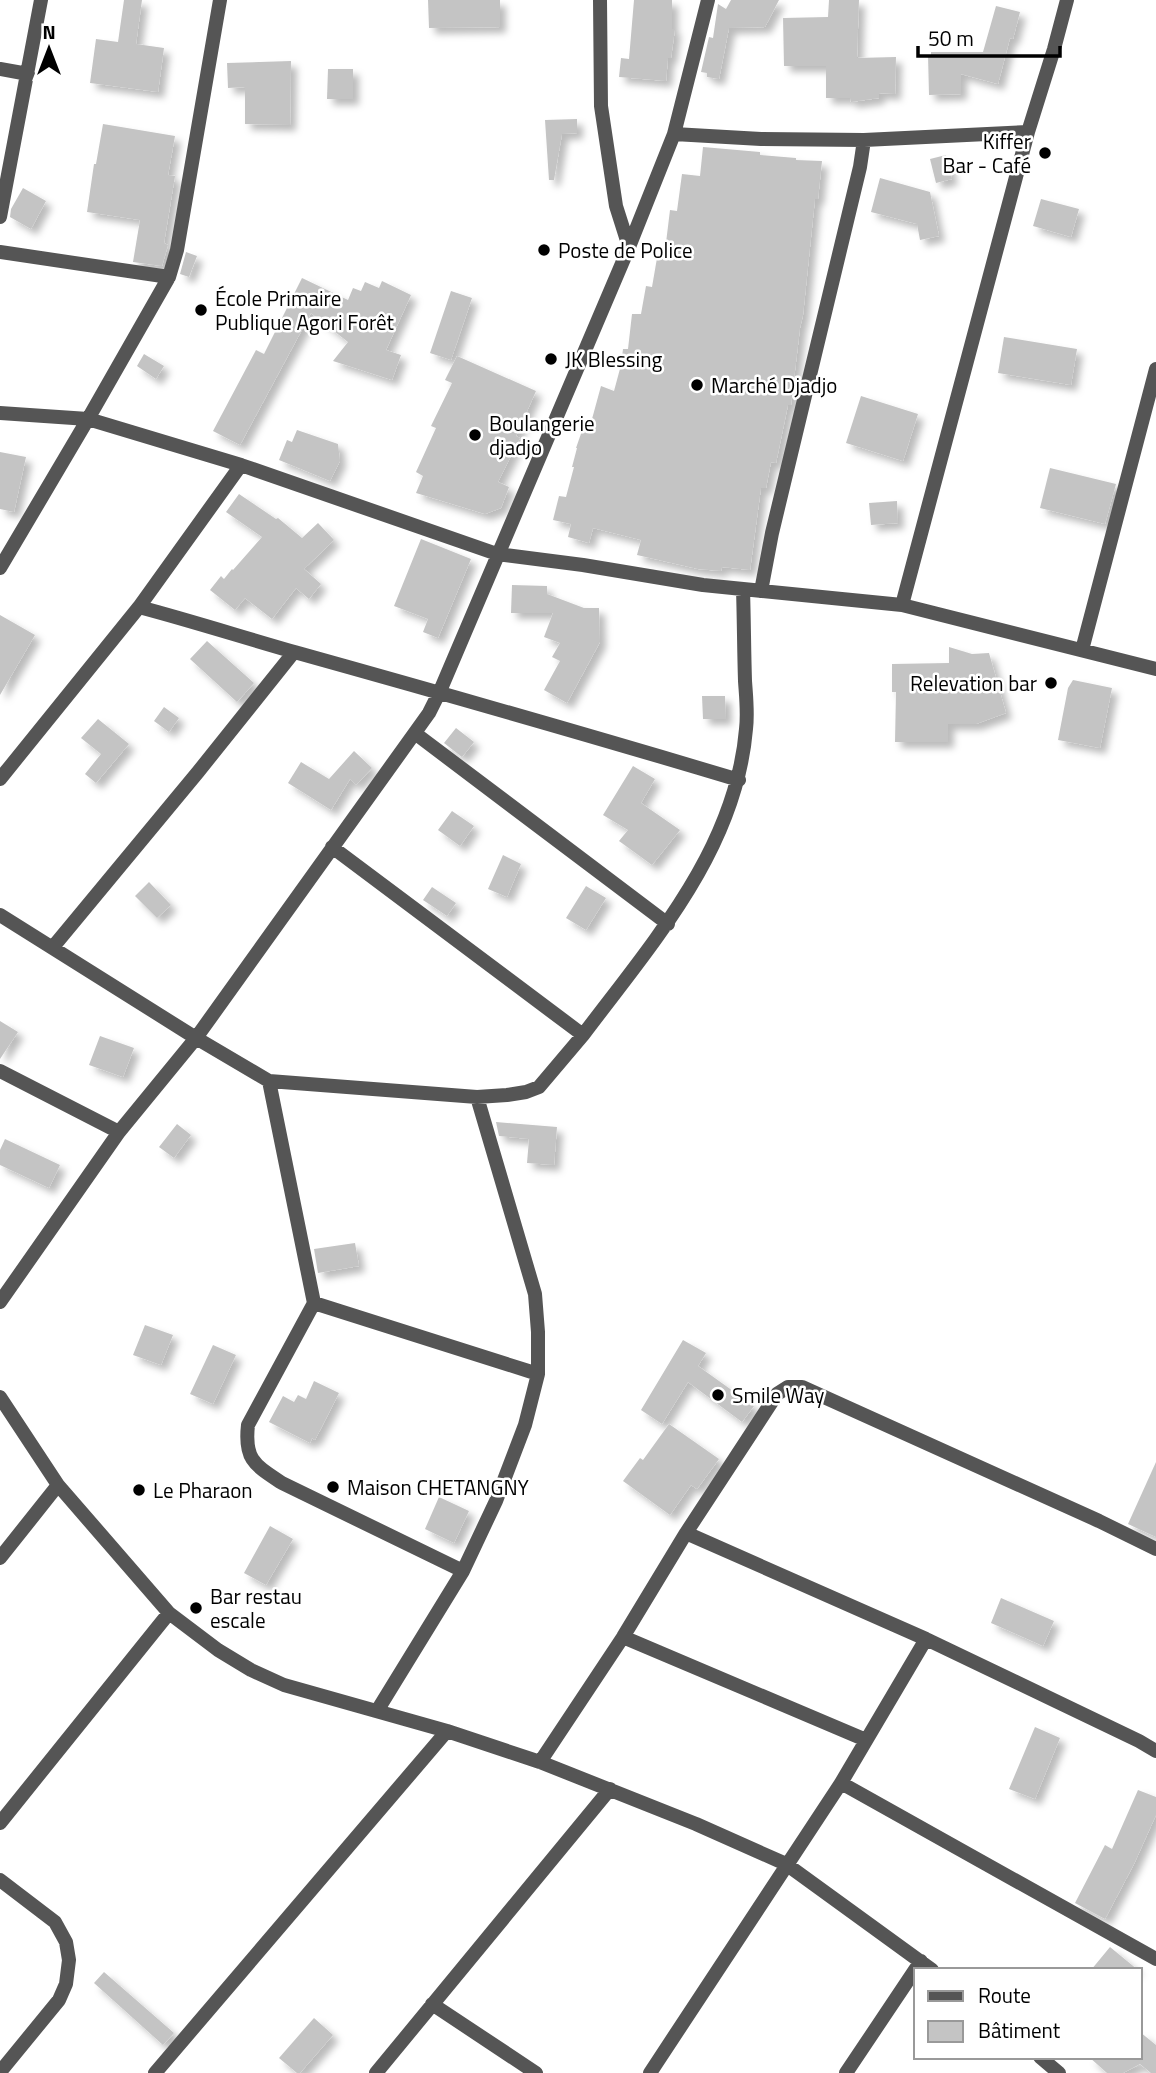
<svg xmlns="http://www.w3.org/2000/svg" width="1156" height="2073" font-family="'Titillium Web',sans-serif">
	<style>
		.building { fill: #c4c4c4; filter: url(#shadow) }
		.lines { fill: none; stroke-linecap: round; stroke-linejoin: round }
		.minor { stroke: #555; stroke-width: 14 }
		.poi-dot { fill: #000; stroke: #fff; stroke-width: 2.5 }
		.labels { text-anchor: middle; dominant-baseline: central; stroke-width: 5; stroke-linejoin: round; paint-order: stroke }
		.poi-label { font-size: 21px; fill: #000; stroke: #fff; text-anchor: start }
	</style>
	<defs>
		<filter id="shadow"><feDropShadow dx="6" dy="6" stdDeviation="3.5" flood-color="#0004"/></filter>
	</defs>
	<rect width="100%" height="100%" fill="#fff"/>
	<path class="building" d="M124 0H142L136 44 164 48 158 92 90 83 96 39 118 42Z
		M428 0H500V27L429 28Z
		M634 0H672V29H675L671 58H668L666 81 619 77 621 58 629 59Z
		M731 0H779L765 27 729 28 719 79 707 77V73L701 72 709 37 713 38 718 4 726 9Z
		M829 0H859L857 58 896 57 895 94 879 93V98L851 102 850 98H826V66H784L783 18 828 17Z
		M996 6 1020 12 1013 39 1010 38 998 84 961 74V94L929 95 928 55H931V52H983Z
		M291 61 290 125 245 124V87L228 88 227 63Z
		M328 69H353V99H327Z
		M577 119V133L562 134 554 180H549L545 120Z
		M103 124 175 136 168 175 175 176 164 243 168 245 162 266 133 262 140 220 87 212 94 164H96Z
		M703 147 760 152V155L796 158V160L822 161 818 199H815L803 315 800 328 791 405H788L776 463 771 462 766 488H761L750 570 722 567 721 571 698 569 637 555 641 540 593 528 589 543 568 537 571 524 553 520 559 496 566 497 574 467H572L577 448H576L583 428 589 430 601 386 614 391 621 365 623 349H628L632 314H641L646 286 652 287 657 258 664 259 670 210 677 211 682 174 700 176Z
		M946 155 952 179 936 183 930 159Z
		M880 178 930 192 939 236 920 240 917 224 871 212Z
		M23 188 46 201 31 229 10 217 11 209Z
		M1041 199 1079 209 1071 237 1033 226Z
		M186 252 197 256 189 277 180 274Z
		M302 278 348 300 353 288 361 291 365 282 379 288 382 281 411 295 386 350 401 355 392 380 333 361 348 342 311 313 240 445 213 431 256 350 264 354Z
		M451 291 472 298 451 360 430 353Z
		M1004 337 1077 349 1071 385 998 373Z
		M144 354 164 366 156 379 137 366Z
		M457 356 536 391 516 436 520 438 498 482 509 487 501 508 485 514 416 493 423 476 416 472 436 428 431 426 452 383 445 380Z
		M861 396 918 414 903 461 846 443Z
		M297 430 338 444 340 461 330 481 279 460 287 440 292 442Z
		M0 452 26 457 14 512 0 509Z
		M1050 468 1116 484 1105 524 1040 508Z
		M239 494 276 519 278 518 302 538 318 523 334 540 304 569 321 584 309 599 296 588 272 619 245 598 235 610 210 590 221 576 224 579 232 569 233 570 262 537 226 512Z
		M897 501 898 523 871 525 869 503Z
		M421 539 471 559 438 638 423 632 428 619 394 606Z
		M512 585 547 586V594L584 608H599L600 642 567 703 544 690 560 661 552 657 560 643 544 637 553 613H511Z
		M0 615 35 635 0 695Z
		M207 641 254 683 237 702 190 659Z
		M949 647 972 654 989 653 1006 713 976 724H948V742H895L896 692H892V664L949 663Z
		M1073 680 1112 688 1100 748 1058 740 1068 688Z
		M702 696H725L726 719H703Z
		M164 707 179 718 169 732 154 721Z
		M98 719 129 744 96 783 85 774 101 754 81 738Z
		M456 728 474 742 462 757 444 743Z
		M354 751 372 768 356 785 350 779 331 810 288 783 301 762 329 779Z
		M633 766 655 779 641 803 680 830 652 865 619 841 628 830 603 815Z
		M452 811 474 826 460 846 438 830Z
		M503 855 521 864 507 897 488 889Z
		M149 882 171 905 157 918 135 896Z
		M586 886 606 898 586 930 566 918Z
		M432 887 456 903 447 916 423 900Z
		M0 1021 18 1032 0 1059Z
		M100 1036 134 1048 123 1077 89 1065Z
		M496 1122 557 1127 554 1165 527 1163 529 1139 499 1136Z
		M177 1124 191 1135 174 1158 159 1147Z
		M5 1139 60 1165 49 1188 0 1165V1150Z
		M355 1243 359 1266 318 1273 314 1249Z
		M145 1325 173 1335 161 1365 133 1355Z
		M683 1340 706 1353 698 1366 754 1406 742 1422 688 1382 662 1424 641 1410Z
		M213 1345 236 1355 213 1404 190 1394Z
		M314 1381 339 1393 315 1440 312 1438 310 1443 269 1422 283 1396 294 1402 298 1395 306 1399Z
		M669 1424 719 1459 697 1489 691 1485 670 1515 623 1481 640 1458 643 1460Z
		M1156 1462V1537L1128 1524Z
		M439 1497 469 1511 454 1543 425 1529Z
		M270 1526 293 1539 266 1585 244 1573Z
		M1001 1598 1054 1621 1043 1646 991 1623Z
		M1035 1727 1060 1738 1035 1799 1009 1789Z
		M1138 1790 1156 1797V1815L1134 1864 1105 1919 1075 1903 1105 1845 1112 1849Z
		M1110 1947 1138 1970H1091Z
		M104 1972 174 2033 163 2045 94 1983Z
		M314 2018 333 2035 300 2073H297L279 2058Z
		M1140 2032 1156 2045V2073H1151L1140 2064 1123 2073H1107L1089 2057H1140Z"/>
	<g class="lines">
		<path class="minor" d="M600 0 601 106 616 206 629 247
			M0 69 28 74
			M674 134 761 139 864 140 1028 132 1054 49 1067 0
			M0 217 41 0
			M0 252 169 277
			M0 413 88 419 241 465 497 554 583 565 703 585 902 605 1156 669
			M0 568 88 419 169 277 177 250 220 0
			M761 591 772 533 860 167 864 140
			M902 605 1028 132
			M139 607C192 621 245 638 298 653 445 694 592 736 739 780
			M1082 650 1156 369
			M416 734 668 924
			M0 779 139 607 241 465
			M0 915 196 1038 269 1081 477 1097 507 1095 526 1092 539 1087 583 1035 332 847
			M53 947 198 772 294 652
			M583 1035C653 942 736 849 746 729 748 713 746 696 745 681 744 650 744 620 743 590
			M0 1071 119 1132
			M269 1081 314 1303 248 1425C244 1460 255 1465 282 1483L463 1571
			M0 1302 119 1132 196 1038 429 713 440 691 629 247 674 134 708 0
			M314 1303 538 1374
			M0 1397 58 1485 169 1613 218 1650 251 1670 284 1685 447 1731 540 1762 696 1824 786 1864 932 1970
			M686 1533 926 1639 1139 1741 1156 1751
			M0 1558 58 1485
			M623 1637 866 1740
			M377 1711 463 1571 496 1501 525 1425 538 1374V1332L535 1294 477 1097
			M540 1762 623 1637 686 1533 777 1394 788 1387H802L1099 1521 1156 1549
			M841 1783 1156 1959
			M0 1823 169 1613
			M0 1880 55 1922 66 1942 69 1960 66 1984 59 2000 0 2072
			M432 2004 536 2073
			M1040 2057 1059 2073
			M155 2073 447 1731
			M376 2073 610 1789
			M650 2073 841 1783 926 1639
			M846 2073 921 1961"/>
	</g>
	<g class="poi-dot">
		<circle cx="1045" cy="153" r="7"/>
		<circle cx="544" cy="250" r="7"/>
		<circle cx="201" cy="310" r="7"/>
		<circle cx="551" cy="359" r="7"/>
		<circle cx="697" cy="385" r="7"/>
		<circle cx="475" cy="435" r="7"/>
		<circle cx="1051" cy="683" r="7"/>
		<circle cx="718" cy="1395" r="7"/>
		<circle cx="333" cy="1487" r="7"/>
		<circle cx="139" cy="1490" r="7"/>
		<circle cx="196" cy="1608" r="7"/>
	</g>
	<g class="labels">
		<g class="poi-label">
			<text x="1031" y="141" text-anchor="end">Kiffer<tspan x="1031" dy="24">Bar - Café</tspan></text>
			<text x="558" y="250">Poste de Police</text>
			<text x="215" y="298">École Primaire<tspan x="215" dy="24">Publique Agori Forêt</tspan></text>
			<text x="565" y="359">JK Blessing</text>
			<text x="711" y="385">Marché Djadjo</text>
			<text x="489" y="423">Boulangerie<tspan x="489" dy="24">djadjo</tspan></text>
			<text x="1037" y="683" text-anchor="end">Relevation bar</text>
			<text x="732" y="1395">Smile Way</text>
			<text x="347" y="1487">Maison CHETANGNY</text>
			<text x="153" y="1490">Le Pharaon</text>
			<text x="210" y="1596">Bar restau<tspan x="210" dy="24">escale</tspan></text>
		</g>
	</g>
	<rect x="914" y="1968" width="228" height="91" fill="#ffffff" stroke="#999999" stroke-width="2"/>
	<rect x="928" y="1991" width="35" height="10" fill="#555555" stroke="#999999" stroke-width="2"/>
	<text x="978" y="2003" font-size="21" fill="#000000">Route</text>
	<rect x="928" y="2021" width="35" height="21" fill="#c4c4c4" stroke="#999999" stroke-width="2"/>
	<text x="978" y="2038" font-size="21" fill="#000000">Bâtiment</text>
	<g transform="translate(49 49)" stroke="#ffffff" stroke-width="5" paint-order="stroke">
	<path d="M0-5L12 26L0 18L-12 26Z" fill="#000000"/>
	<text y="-10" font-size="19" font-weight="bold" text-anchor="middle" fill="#000000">N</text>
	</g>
	<path d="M918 46v10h142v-10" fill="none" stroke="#000000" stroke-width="3.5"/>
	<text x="928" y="46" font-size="21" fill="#000000" stroke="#ffffff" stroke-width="5" paint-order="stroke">50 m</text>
</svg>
